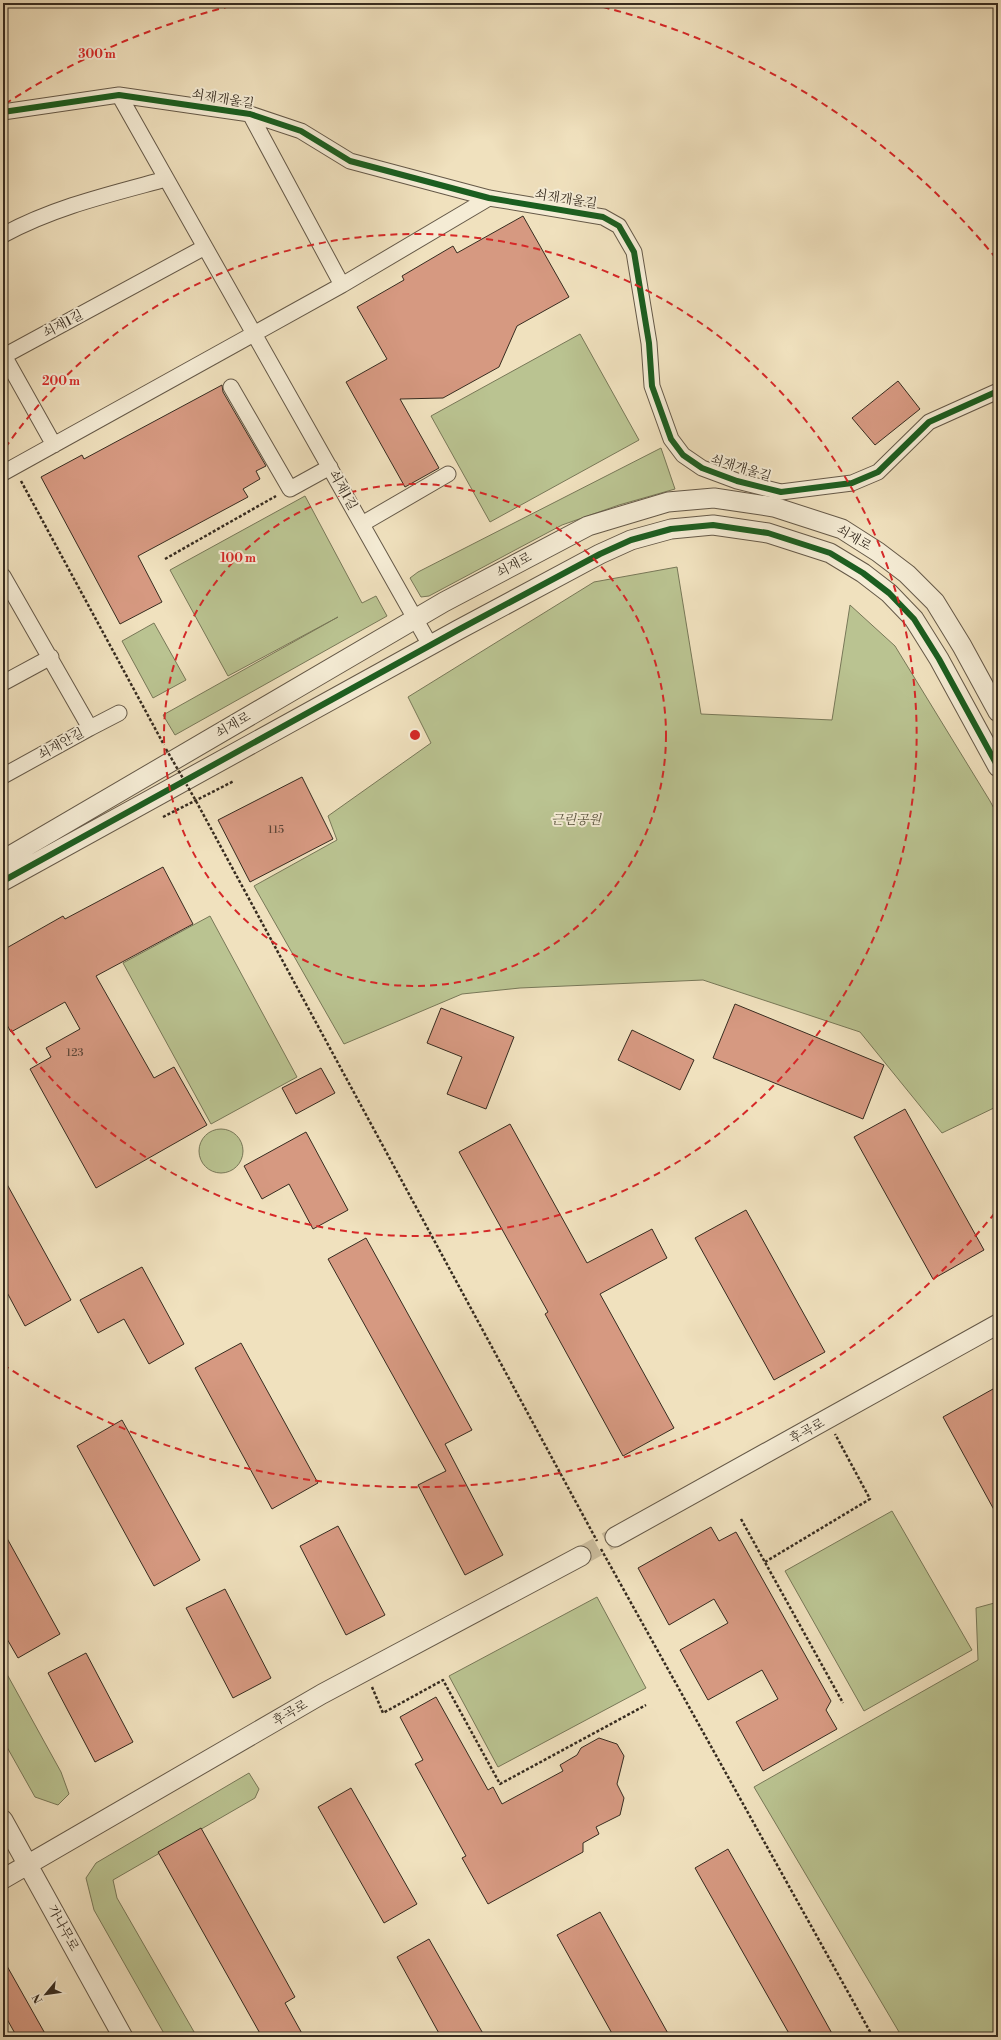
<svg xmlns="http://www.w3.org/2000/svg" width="1001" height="2040" font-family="'Libre Bodoni','Noto Serif KR',serif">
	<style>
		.green { fill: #bac391; stroke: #787858 }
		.building { fill: #d69981; stroke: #372c20 }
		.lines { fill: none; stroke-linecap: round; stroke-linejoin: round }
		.tertiary-tunnel { stroke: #cbbd9e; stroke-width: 19; stroke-dasharray: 19 10; stroke-linecap: butt }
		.minor-casing { stroke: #655948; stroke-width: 17 }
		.tertiary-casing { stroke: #655948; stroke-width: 21 }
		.path { stroke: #372c20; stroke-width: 2.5; stroke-dasharray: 3 2; stroke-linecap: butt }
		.minor { stroke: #f5ecd5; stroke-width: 15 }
		.tertiary { stroke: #f5ecd5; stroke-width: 19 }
		.path-bridge { stroke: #372c20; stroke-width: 2.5; stroke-dasharray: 3 2; stroke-linecap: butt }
		.cycleway-casing { stroke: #f5ecd5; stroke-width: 8 }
		.cycleway { stroke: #1b5e20; stroke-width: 6 }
		.ring { fill: none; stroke: #d62828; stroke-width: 2; stroke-dasharray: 7 5 }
		.labels { text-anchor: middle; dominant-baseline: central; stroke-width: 4; stroke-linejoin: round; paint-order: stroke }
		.number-label { font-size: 11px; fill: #5f4738 }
		.street-label { font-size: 13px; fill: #372c20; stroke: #f5ecd5 }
		.park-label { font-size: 13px; font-style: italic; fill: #58523c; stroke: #f5ecd5 }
		.centre { fill: #d62828; stroke: #f5ecd5; stroke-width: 2 }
		.ring-label { font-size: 12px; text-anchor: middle; font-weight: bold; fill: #d62828; stroke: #f5ecd5; stroke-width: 4; stroke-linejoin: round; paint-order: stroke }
	</style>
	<rect width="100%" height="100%" fill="#f0e1be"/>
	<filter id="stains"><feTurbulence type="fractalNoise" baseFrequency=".005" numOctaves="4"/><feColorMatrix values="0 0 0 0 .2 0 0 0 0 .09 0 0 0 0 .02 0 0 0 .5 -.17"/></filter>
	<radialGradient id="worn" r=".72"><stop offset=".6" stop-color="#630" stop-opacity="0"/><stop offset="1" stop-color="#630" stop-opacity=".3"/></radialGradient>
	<path class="green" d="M580 334 639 440 490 522 431 416Z
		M661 448 675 489 619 505 562 525 429 596 421 597 410 578 418 572Z
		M305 496 362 603 376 596 387 616 175 735 163 715 338 617 228 676 170 570Z
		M677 567 701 714 832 720 850 605 895 646 990 801 998 816V1106L942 1133 860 1032 703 980 520 988 462 994 344 1044 254 886 337 840 328 816 431 743 408 697 594 582Z
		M154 623 186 680 153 698 122 641Z
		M210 916 297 1077 211 1124 123 963Z
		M199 1151a22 22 0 1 1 44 0a22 22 0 1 1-44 0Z
		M892 1511 972 1650 864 1711 785 1571Z
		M597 1597 646 1688 498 1767 449 1676Z
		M998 1602V2037H902L754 1787 978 1660 976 1608Z
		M3 1667 61 1772 69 1794 58 1805 35 1797 3 1740Z
		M249 1773 259 1789 255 1798 113 1880 117 1898 197 2037H166L94 1910 86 1878 96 1863Z"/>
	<path class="building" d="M523 216 569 297 517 326 499 367 443 398 400 399 439 468 405 487 346 382 387 359 357 307 404 280 402 276 453 246 457 253Z
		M898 381 920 409 875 445 852 418Z
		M222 385 223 392 266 466 256 471 260 479 243 489 248 497 138 556 162 602 120 624 41 477 82 455 84 459Z
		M302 777 333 839 250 882 218 820Z
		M163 867 193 924 96 976 154 1078 174 1067 207 1125 96 1188 30 1069 51 1057 46 1048 80 1029 65 1002 11 1032 3 1018V950L63 916 65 919Z
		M735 1004 884 1065 863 1119 713 1058Z
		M441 1008 514 1037 486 1109 447 1094 462 1057 427 1043Z
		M632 1030 694 1060 680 1090 618 1060Z
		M321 1068 335 1093 296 1114 282 1088Z
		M905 1109 984 1250 933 1279 854 1137Z
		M510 1124 587 1263 652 1229 667 1258 600 1294 674 1428 623 1456 545 1314 548 1312 459 1152Z
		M306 1132 348 1210 313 1229 289 1184 262 1199 244 1166Z
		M3 1177 71 1300 25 1326 3 1285Z
		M746 1210 825 1352 774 1380 695 1238Z
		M366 1238 472 1430 445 1444 503 1555 465 1575 418 1485 446 1471 328 1259Z
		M142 1267 184 1344 149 1364 124 1319 98 1333 80 1300Z
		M241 1343 318 1483 272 1509 195 1368Z
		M993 1389 998 1398V1517L943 1417Z
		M122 1420 200 1560 154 1586 77 1446Z
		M338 1526 385 1615 346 1635 300 1546Z
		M711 1527 719 1541 736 1532 831 1701 826 1710 837 1729 763 1771 736 1722 778 1699 762 1670 708 1700 680 1650 728 1623 714 1599 669 1625 638 1568Z
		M3 1531 60 1634 18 1658 3 1632Z
		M225 1589 271 1678 233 1698 186 1608Z
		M86 1653 133 1742 95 1762 48 1673Z
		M436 1697 488 1790 493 1787 502 1804 563 1771 560 1765 577 1755 581 1748 599 1738 617 1744 624 1756 617 1784 624 1798 620 1815 596 1827 599 1834 583 1843V1852L488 1904 462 1858 466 1856 415 1764 423 1760 400 1717Z
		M351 1788 417 1904 384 1923 318 1807Z
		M201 1828 295 1997 285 2003 304 2037H262L158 1852Z
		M728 1849 794 1965 834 2037H791L695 1868Z
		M600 1912 670 2037H614L557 1935Z
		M429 1939 485 2037H441L397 1957Z
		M3 1959 47 2037H17L3 2012Z"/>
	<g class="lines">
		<path class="tertiary-tunnel" d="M581 1556 615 1537"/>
		<g class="minor-casing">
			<path id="minor" d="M119 95 430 645
				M3 112 119 95 250 114 301 131 350 161 489 198 603 217 619 226 634 252 649 343 652 386 671 439 683 455 702 468 737 481 781 492 852 483 878 472 929 422 998 391
				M250 114 342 285
				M3 235C54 207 111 194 166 179
				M3 354 54 445
				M4 356 205 247
				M231 387 290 489 330 467
				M3 473 342 285 489 198
				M362 524 448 474
				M3 576 90 728 3 776
				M3 683 51 657
				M90 728 119 713"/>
		</g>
		<g class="tertiary-casing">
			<path id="tertiary" d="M3 860 444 602 588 526 668 502 714 498 774 507 842 529 878 552 907 574 935 602 962 646 998 712
				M3 881 458 630 600 554 631 540 671 529 713 525 768 533 830 553 863 573 889 593 914 619 939 659 998 767
				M615 1537 998 1324
				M3 1820 123 2037
				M3 1879 322 1694 581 1556"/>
		</g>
		<path class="path" d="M21 481 164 745
			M165 559 276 496
			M196 801 597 1541
			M163 817 234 781
			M741 1519 843 1703
			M601 1549 873 2037
			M765 1562 870 1499 835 1434
			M372 1687 383 1713 443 1680 500 1784 646 1705"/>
		<use href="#minor" class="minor"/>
		<use href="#tertiary" class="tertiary"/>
		<path class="path-bridge" d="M166 749 196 801"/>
		<g class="cycleway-casing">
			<path id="cycleway" d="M3 112 119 95 250 114 301 131 350 161 489 198 603 217 619 226 634 252 649 343 652 386 671 439 683 455 702 468 737 481 781 492 852 483 878 472 929 422 998 391
				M3 881 458 630 600 554 631 540 671 529 713 525 768 533 830 553 863 573 889 593 914 619 939 659 998 767"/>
		</g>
		<use href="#cycleway" class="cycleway"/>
	</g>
	<g class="ring">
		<circle cx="415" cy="735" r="251"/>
		<path d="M5 448A501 501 0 1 1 5 1022"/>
		<path d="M995 1213A752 752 0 0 1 5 1366M5 104A752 752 0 0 1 239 4M591 4A752 752 0 0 1 995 257"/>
	</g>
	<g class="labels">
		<g class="number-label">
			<text x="276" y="830">115</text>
			<text x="75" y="1053">123</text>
		</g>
		<g class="street-label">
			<text transform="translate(223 99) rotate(9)">쇠재개울길</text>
			<text transform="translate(566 199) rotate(9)">쇠재개울길</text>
			<text transform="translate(63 324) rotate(-28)">쇠재1길</text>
			<text transform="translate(741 468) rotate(17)">쇠재개울길</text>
			<text transform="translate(343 490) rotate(61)">쇠재1길</text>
			<text transform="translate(854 538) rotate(30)">쇠재로</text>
			<text transform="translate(514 565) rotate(-28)">쇠재로</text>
			<text transform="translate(233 725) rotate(-30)">쇠재로</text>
			<text transform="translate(61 744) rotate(-29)">쇠재안길</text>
			<text transform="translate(807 1431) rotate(-29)">후곡로</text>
			<text transform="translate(290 1713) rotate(-30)">후곡로</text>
			<text transform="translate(63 1928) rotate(61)">가나무로</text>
		</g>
		<g class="park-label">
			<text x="576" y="820">근린공원</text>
		</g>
	</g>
	<circle cx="415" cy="735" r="6" class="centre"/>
	<g class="ring-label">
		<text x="97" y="58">300 m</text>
		<text x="61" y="385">200 m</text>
		<text x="238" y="562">100 m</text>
	</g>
	<rect width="1001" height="2040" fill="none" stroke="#f0e1be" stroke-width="16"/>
	<rect x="4" y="4" width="993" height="2032" fill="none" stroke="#372c20" stroke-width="2"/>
	<rect x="8" y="8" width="985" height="2024" fill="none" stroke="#372c20"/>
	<g transform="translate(46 1994) rotate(241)" stroke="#f5ecd5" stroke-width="3" paint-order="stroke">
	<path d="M0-3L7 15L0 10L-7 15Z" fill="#372c20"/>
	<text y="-6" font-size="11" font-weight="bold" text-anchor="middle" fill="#372c20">N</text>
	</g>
	<rect width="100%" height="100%" filter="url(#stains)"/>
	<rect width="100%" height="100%" fill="url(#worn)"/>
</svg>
